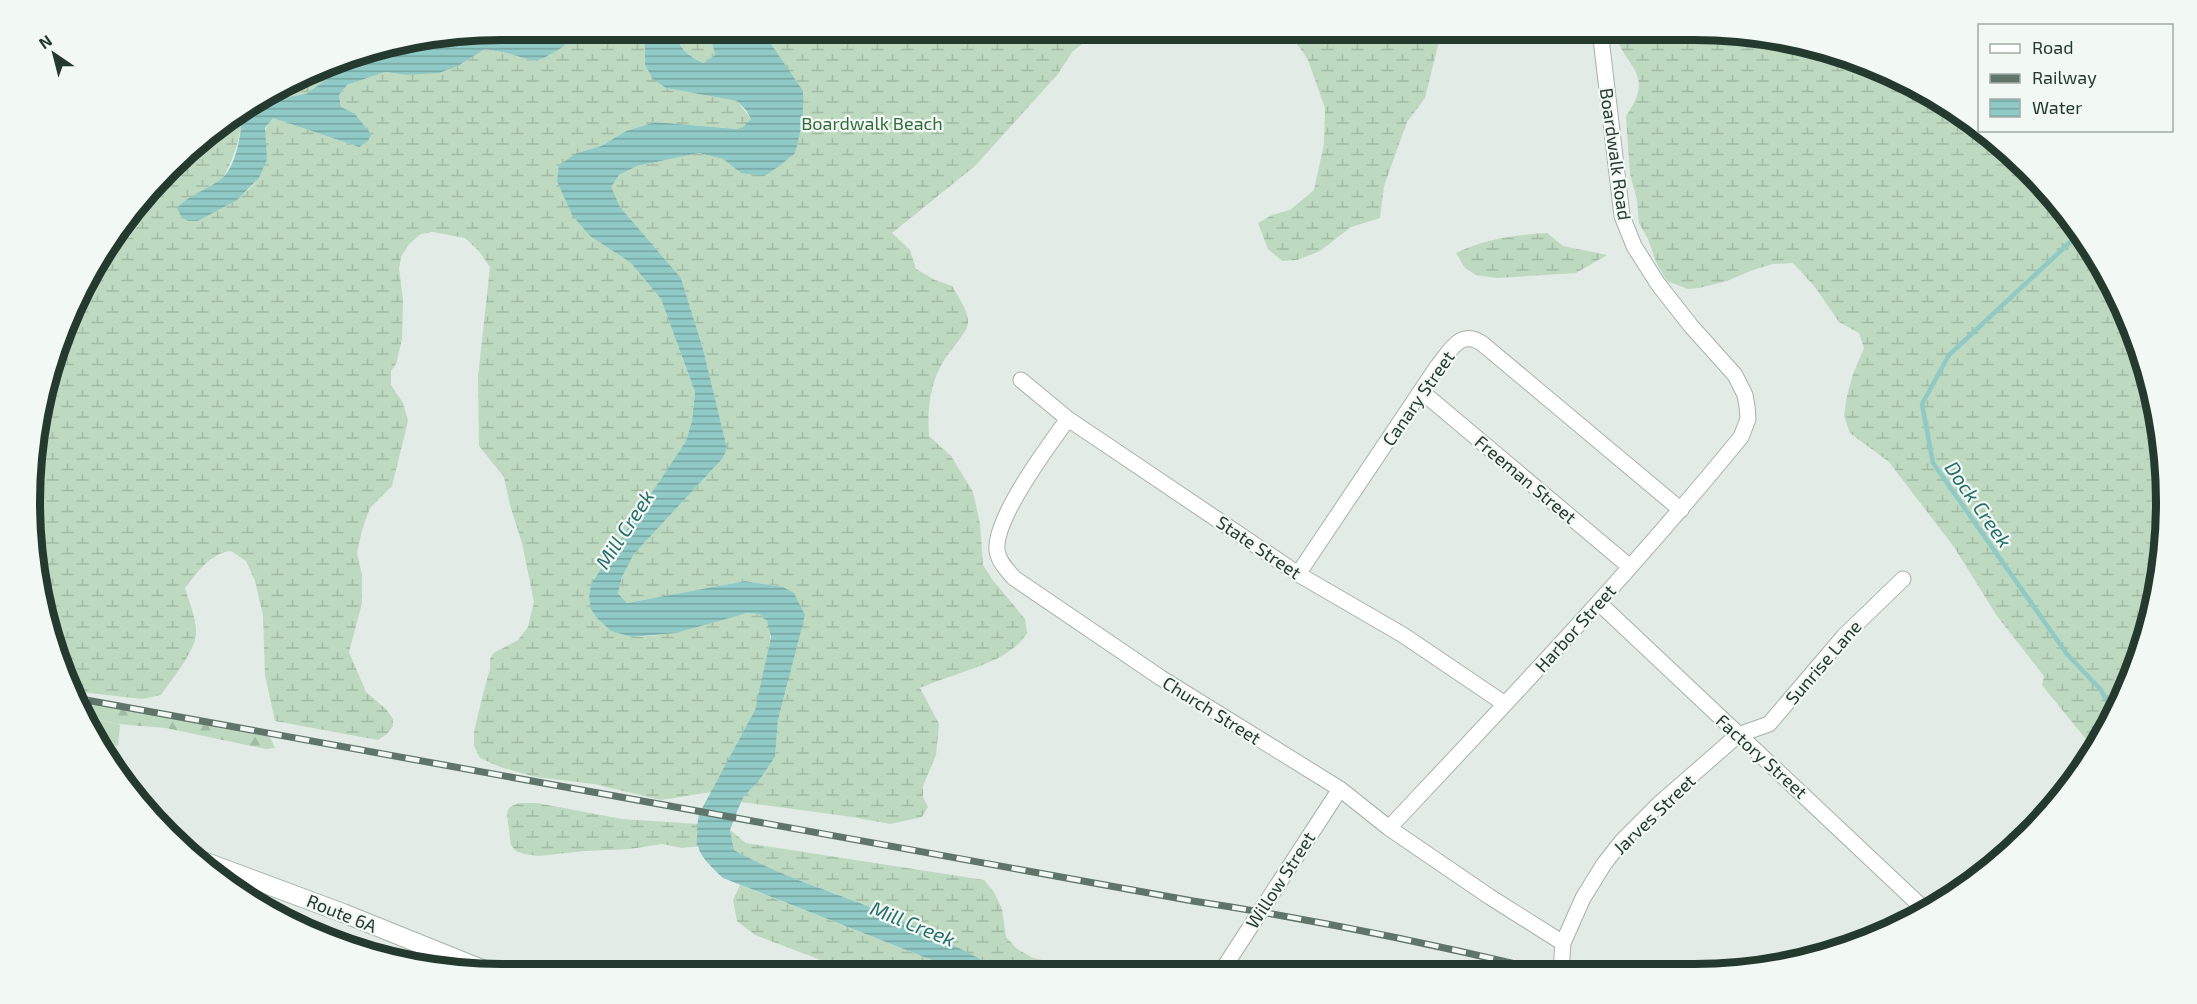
<svg xmlns="http://www.w3.org/2000/svg" width="2197" height="1004" font-family="'Exo 2',sans-serif">
	<style>
		.green { fill: #bdd9bf }
		.forest { fill: url(#forest-firs) }
		.wetland { fill: url(#wetland-marsh) }
		.water { fill: url(#water-rules) }
		.lines { fill: none; stroke-linecap: round; stroke-linejoin: round }
		.stream { stroke: #90cac6; stroke-width: 4.5 }
		.minor-casing { stroke: #a5b2ab; stroke-width: 17 }
		.secondary-casing { stroke: #a2b5aa; stroke-width: 20 }
		.minor { stroke: #fff; stroke-width: 15 }
		.secondary { stroke: #fff; stroke-width: 18 }
		.rail-casing { stroke: #5f756a; stroke-width: 7 }
		.rail { stroke: #f2f8f4; stroke-width: 4.5; stroke-dasharray: 14; stroke-linecap: butt }
		.labels { text-anchor: middle; dominant-baseline: central; stroke-width: 4.5; stroke-linejoin: round; paint-order: stroke }
		.park-label { font-size: 18px; fill: #336c3c; stroke: #f2f8f4 }
		.street-label { font-size: 18px; fill: #243a2f; stroke: #f2f8f4 }
		.water-label { font-size: 20px; font-style: italic; fill: #256f6b; stroke: #f2f8f4 }
		.rim { fill: none; stroke: #243a2f; stroke-width: 8 }
	</style>
	<defs>
		<pattern id="forest-firs" width="22" height="20" patternUnits="userSpaceOnUse" patternTransform="scale(1.5)"><rect width="22" height="20" fill="#bdd9bf"/><path d="M5 1l3.5 6h-7zM16 11l3.5 6h-7z" fill="#a2bba4"/></pattern>
		<pattern id="wetland-marsh" width="20" height="14" patternUnits="userSpaceOnUse" patternTransform="scale(1.5)"><rect width="20" height="14" fill="#bdd9bf"/><path d="M1 5h8M5 5V1M11 12h8M15 12V8" fill="none" stroke="#a2bba4"/></pattern>
		<pattern id="water-rules" width="6" height="5" patternUnits="userSpaceOnUse" patternTransform="scale(1.5)"><rect width="6" height="5" fill="#90cac6"/><path d="M0 2.5h6" fill="none" stroke="#75a5a1"/></pattern>
	</defs>
	<rect width="100%" height="100%" fill="#e2ebe5"/>
	<path class="green" d="M83 716 120 725 118 746 102 742 100 746 93 738Z"/>
	<path class="forest" d="M77 701 270 737 275 748 266 749 166 728 118 724 83 716Z"/>
	<path class="wetland" d="M580 30H645V65L666 88 737 101 751 119 743 128 737 129 655 122 626 131 601 146 577 153 630 262 661 299 695 392 692 421 686 441 591 584C589 602 591 612 604 624 644 662 739 600 762 616 768 620 770 628 770 636 771 644 758 702 754 712 742 739 725 766 711 792L661 800 594 784 536 777 500 767 480 758 474 746V732L482 698 490 669V659L494 653 518 640 528 627 534 602 522 543 510 505 504 477 479 446 478 377 490 267 478 250 465 238 433 232 421 234 409 244 401 257 399 269 403 300 402 339 396 364 391 371V385L403 403 408 421 392 486 370 508 362 530 357 553 362 575V603L349 652 366 692 386 709 393 719V726L387 734 378 740 275 721 265 675 263 615 255 581 246 561 231 551C210 553 197 573 185 588 189 602 197 620 196 634 195 652 171 680 161 695L142 699 72 691 55 654 34 564 39 410 93 266 191 147 242 110C241 156 220 183 198 221 214 212 252 194 259 176 267 155 255 138 273 118L359 147 354 113 341 107 339 95 347 85 385 72 407 75 458 66 485 49 507 53 533 61 544 58 563 47Z
		M676 30H709L715 55 705 63C688 56 678 49 676 30Z
		M766 30H1099L1072 52 1058 74 975 166 892 233 910 250 916 269 935 280 952 286C958 297 969 311 968 324 966 333 950 351 945 359 930 381 927 410 929 436L951 456 973 492 980 524 983 565 992 579 1025 619 1027 633C1009 664 951 673 920 688L939 724 936 755 923 786V797L928 807 922 817 890 824 852 817 741 802 744 796 758 782 775 757 778 720 788 682 783 587 745 581 627 603 618 592 622 577 634 554 723 458 727 448 703 349 681 278 620 207 610 187 619 175 637 166 699 153 723 159 741 173 771 44Z
		M1288 30H1454L1440 37 1425 98 1407 122 1384 186 1380 218 1351 227 1320 251 1297 260 1282 261 1268 249 1258 223 1272 215 1290 210 1314 190 1324 144 1325 108 1308 60Z
		M1615 30H1695L1787 39 1875 66 1957 109 1979 128 1980 130 1983 131 2029 168 2087 239 2131 321 2158 410 2167 502 2158 594 2131 682 2093 748 2042 685 2044 676 1997 616 1954 547 1889 462 1850 433 1844 416 1847 396 1853 374 1864 348 1859 333 1839 322 1815 287 1793 263 1773 264 1753 270 1727 281 1699 288 1688 289 1667 281 1656 262 1648 239 1639 223 1637 200 1630 174 1626 116C1658 71 1621 67 1615 30Z
		M451 39 440 43 393 49 337 72 306 94 288 97 276 89 350 55Z
		M1547 233 1563 246 1607 255 1576 273 1498 278 1476 275 1465 268 1456 253C1484 239 1515 235 1547 233Z
		M520 803H537L622 819 698 824 696 835 699 846 682 848 662 844 630 849 585 851 538 856 524 854 516 851 511 845 507 815C507 807 513 805 520 803Z
		M730 830 746 843 984 880 994 892 1002 909 1006 937 1017 949 1033 958 1056 963 1073 964 1099 972H999L996 968 930 933 863 904 764 867 734 850Z
		M740 885 957 970 959 973H855L755 935 737 921 733 900Z"/>
	<path class="water" d="M502 30 532 32 537 30H580L563 47 544 58 533 61 507 53 485 49 458 66 439 73 407 75 385 72 347 85 339 95 341 107 354 113 371 134 368 141 359 147 273 118 265 128 267 159 259 178 237 200 198 221H188L181 216 177 208C189 195 206 190 220 180 237 168 242 130 242 110L266 93 276 89 288 97 306 94 337 72 393 49 440 43 451 39Z
		M645 30H676C678 49 688 56 704 63L715 55 709 30H766L771 44 803 91V121L795 153 778 167 764 176 741 173 723 159 699 153 637 166 619 175 611 187 620 207 681 278 703 349 727 448 723 458 634 554 622 577 618 593 627 603 745 581 783 587 794 593 805 615 778 720 775 757 758 782 744 796 738 809 730 830 734 850C774 873 818 887 860 903 907 922 952 943 996 968L999 972 959 973 957 970 723 878C698 854 693 849 699 814L755 710 771 637 767 621 759 614 747 613 676 633 632 637 611 631 597 618 591 609 589 597 591 584 686 441 692 421 695 392 661 299 630 262 590 236 572 215 557 181 559 165 577 153 601 146 626 131 655 122 737 129 743 127 751 119 746 110 737 101 666 88 653 79 645 65Z"/>
	<g class="lines">
		<path class="stream" d="M2081 232 1949 355 1922 404 1933 463 2067 654 2101 690 2113 713"/>
		<g class="minor-casing">
			<path id="minor" d="M1021 380 1068 419 1132 462 1298 574 1403 635 1505 704
				M1421 391 1630 567
				M1068 419C1048 446 994 519 997 550 998 561 1007 570 1014 578L1161 678 1340 789 1389 828 1490 897 1563 943
				M1298 574 1437 367C1450 351 1461 327 1484 345L1681 510
				M1599 603 1925 910
				M1389 828C1509 700 1630 573 1741 437L1748 419 1747 406 1745 395 1735 375 1691 326 1658 284 1634 246 1622 216 1600 30
				M1561 971 1563 943 1583 898 1604 864 1622 841 1659 804 1738 735 1769 724 1844 636 1903 579
				M1221 972 1340 789"/>
		</g>
		<g class="secondary-casing">
			<path id="secondary" d="M190 856 343 913 492 973"/>
		</g>
		<use href="#minor" class="minor"/>
		<use href="#secondary" class="secondary"/>
		<g class="rail-casing">
			<path id="rail" d="M75 698 1193 901C1311 919 1429 943 1545 971"/>
		</g>
		<use href="#rail" class="rail"/>
	</g>
	<g class="labels">
		<g class="park-label">
			<text x="872" y="123">Boardwalk Beach</text>
		</g>
		<g class="street-label">
			<text transform="translate(1616 154) rotate(82)">Boardwalk Road</text>
			<text transform="translate(1418 398) rotate(-55)">Canary Street</text>
			<text transform="translate(1526 479) rotate(40)">Freeman Street</text>
			<text transform="translate(1259 547) rotate(34)">State Street</text>
			<text transform="translate(1575 628) rotate(-48)">Harbor Street</text>
			<text transform="translate(1823 662) rotate(-49)">Sunrise Lane</text>
			<text transform="translate(1212 710) rotate(32)">Church Street</text>
			<text transform="translate(1762 756) rotate(42)">Factory Street</text>
			<text transform="translate(1654 814) rotate(-44)">Jarves Street</text>
			<text transform="translate(1280 880) rotate(-57)">Willow Street</text>
			<text transform="translate(342 913) rotate(22)">Route 6A</text>
		</g>
		<g class="water-label">
			<text transform="translate(1979 504) rotate(55)">Dock Creek</text>
			<text transform="translate(624 529) rotate(-57)">Mill Creek</text>
			<text transform="translate(913 923) rotate(22)">Mill Creek</text>
		</g>
	</g>
	<path d="M0 0H2197V1004H0ZM502 40H1694A462 462 0 0 1 2156 502V502A462 462 0 0 1 1694 964H502A462 462 0 0 1 40 502V502A462 462 0 0 1 502 40Z" fill="#f2f8f4" fill-rule="evenodd"/>
	<path class="rim" d="M502 40H1694A462 462 0 0 1 2156 502V502A462 462 0 0 1 1694 964H502A462 462 0 0 1 40 502V502A462 462 0 0 1 502 40Z"/>
	<rect x="1978" y="24" width="195" height="108" fill="#f2f8f4" stroke="#a0aca5" stroke-width="1.5"/>
	<rect x="1990" y="44" width="30" height="9" fill="#ffffff" stroke="#a0aca5" stroke-width="1.5"/>
	<text x="2032" y="54" font-size="18" fill="#243a2f">Road</text>
	<rect x="1990" y="74" width="30" height="9" fill="#5f756a" stroke="#a0aca5" stroke-width="1.5"/>
	<text x="2032" y="84" font-size="18" fill="#243a2f">Railway</text>
	<rect x="1990" y="99" width="30" height="18" fill="url(#water-rules)" stroke="#a0aca5" stroke-width="1.5"/>
	<text x="2032" y="114" font-size="18" fill="#243a2f">Water</text>
	<g transform="translate(54 54) rotate(325)" stroke="#f2f8f4" stroke-width="4.5" paint-order="stroke">
	<path d="M0-4.5L10 22L0 15L-10 22Z" fill="#243a2f"/>
	<text y="-9" font-size="16" font-weight="bold" text-anchor="middle" fill="#243a2f">N</text>
	</g>
</svg>
